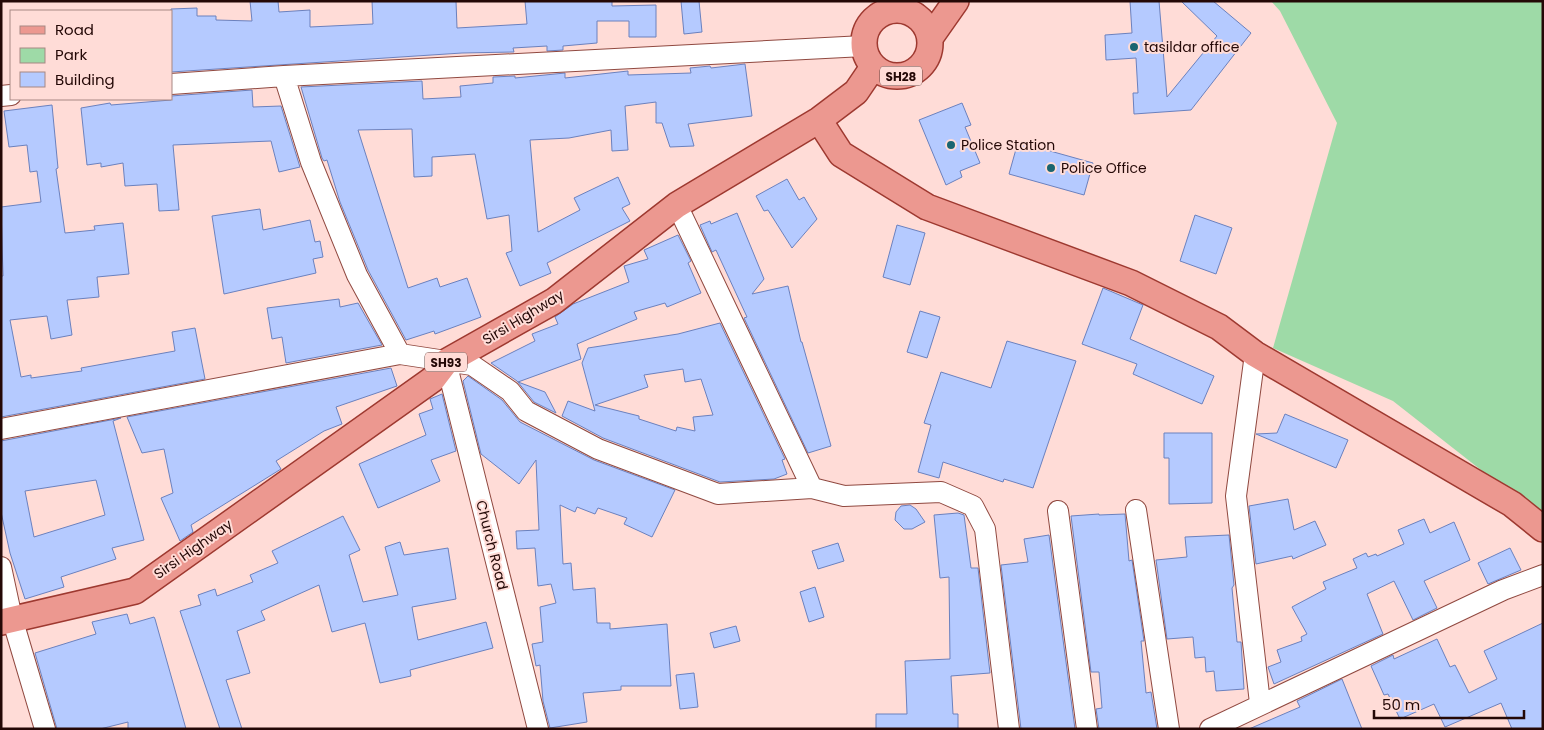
<svg xmlns="http://www.w3.org/2000/svg" width="1544" height="730" font-family="Poppins,sans-serif">
	<style>
		.green { fill: #9edaa7 }
		.building { fill: #b5caff; stroke: #6b81be; fill-rule: evenodd }
		.lines { fill: none; stroke-linecap: round; stroke-linejoin: round }
		.minor-casing { stroke: #904940; stroke-width: 22 }
		.major-casing { stroke: #9e3930; stroke-width: 28 }
		.minor { stroke: #fff; stroke-width: 20 }
		.major { stroke: #ec9890; stroke-width: 25 }
		.poi-dot { fill: #1a6570; stroke: #ffdcd7; stroke-width: 2 }
		.labels { text-anchor: middle; dominant-baseline: central; stroke-width: 4; stroke-linejoin: round; paint-order: stroke }
		.shield { fill: #ffdcd7; stroke: #664845; stroke-width: 1 }
		.shield-label { font-size: 12px; font-weight: bold; fill: #240806 }
		.poi-label { font-size: 14px; fill: #240806; stroke: #ffdcd7; text-anchor: start }
		.street-label { font-size: 14px; fill: #240806; stroke: #ffdcd7 }
	</style>
	<rect width="100%" height="100%" fill="#ffdcd7"/>
	<path class="green" d="M1271 1H1543V521L1537 514 1393 401 1273 348 1337 123 1280 11Z"/>
	<path class="building" d="M250 1H278L279 12 310 10V27L373 24 372 1H456L457 28 527 24 525 1H612V6L656 5V37H629V21H597V43L563 46V50L547 51V46L513 48 514 52 462 53 171 72V9L197 8V16H216V20L252 21Z
		M681 1H699L702 32 684 34Z
		M1130 1H1159L1167 97 1217 36 1181 1H1213L1251 33 1191 110 1134 114 1133 93H1138L1136 58 1106 60 1105 35 1132 33Z
		M745 64 752 116 688 124 694 146 670 147 662 123H656V102L625 106 628 150 612 151 611 130 569 138 530 140 538 232 580 210 574 198 618 177 630 204 622 208 630 221 547 263 551 273 520 286 506 253 512 251 509 215 487 219 475 154 432 157V176L414 177 412 129 358 130 408 288 437 278 440 287 467 278 481 317 435 334 434 331 406 340 368 270 340 202 327 160 324 161 322 158 301 87 422 81 423 99 461 97 460 86 493 83V77L515 76V78L565 73V78L628 71V75L691 73 690 68 710 66 711 68Z
		M252 90 253 107 281 106 300 167 279 172 271 141 173 145 179 210 159 211 157 184 125 186 123 163 101 167V163L87 165 81 108 110 103 111 105 171 100V96Z
		M962 103 971 125 965 127 980 163 960 171 962 177 946 185 919 120Z
		M52 105 58 168 56 169 65 233 95 230 94 226 123 223 129 274 97 277 99 297 67 300 72 335 51 339 47 316 10 320 21 377 31 375V378L82 371 81 368 175 351 172 332 195 328 205 379 1 417V276H3L1 207 41 202 37 171 30 172 27 145 9 147 4 111Z
		M1018 142 1093 163 1084 195 1009 174Z
		M787 179 799 200 804 197 817 219 792 248 768 210 764 211 756 196Z
		M260 209 263 230 310 220 315 242 320 241 323 257 313 259 316 273 224 294 212 216Z
		M737 213 764 279 752 294 788 286 801 342H802L831 446 808 453 744 318 747 317 716 250 712 252 700 225 710 221 711 224Z
		M1195 215 1232 228 1216 274 1180 261Z
		M897 225 925 233 910 285 883 277Z
		M678 235 691 261 688 263 701 293 667 307 665 303 634 312 637 319 577 344 581 359 518 382 545 392 556 413 534 402 517 381 491 363 535 341 532 334 558 324 555 317 573 304 629 282 624 266 648 259 644 250Z
		M1103 288 1143 305 1130 339 1214 376 1202 404 1133 374 1137 364 1082 344Z
		M339 299 340 307 358 303 382 345 286 363 282 337 272 339 267 308Z
		M920 311 940 317 927 358 907 352Z
		M720 323 785 459 782 460 787 474 774 479 720 482 603 438 562 416 568 401 595 411 582 363 588 348 678 334ZM683 369 685 382 701 379 713 415 693 417 695 431 677 427 676 431 639 419V416L595 405 648 387 644 375Z
		M1007 341 1076 361 1033 488 1004 479 1003 482 943 462 939 478 918 472 931 425 924 423 941 372 991 388Z
		M391 368 397 386 336 407 342 424 324 431 276 461 281 469 191 525 193 532 180 541 161 498 173 493 164 449 142 453 127 417Z
		M468 376 502 400 520 422 594 460 675 490 652 537 624 524 627 518 598 508 595 514 577 507 575 512 560 505 563 564 571 563 573 590 595 588 597 623H610V629L667 624 671 686H621V690L583 693 587 722 550 728 543 701 540 665 536 666 532 644 543 642 540 607 556 603 551 584 538 586 535 548 517 549 516 531 539 530 536 460 519 484 481 454 463 381Z
		M442 394 456 451 431 460 440 481 378 508 359 464 426 435 419 414 433 409 430 399Z
		M1285 414 1348 440 1336 468 1256 434 1277 433Z
		M121 418 113 421 144 540 112 548 116 559 61 577 64 587 25 599 10 553 1 512V441ZM96 480 105 515 34 537 25 491Z
		M1164 433H1212V503L1169 504V458H1164Z
		M1288 499 1294 530 1315 521 1326 545 1293 559 1292 556 1256 564 1249 506Z
		M910 505 916 509 925 522 912 529H904L895 520 896 512 901 506Z
		M958 513 964 515 971 568H978L990 673 951 676 953 714H958V729H876V714H907L905 661 950 659 949 577 940 578 934 515Z
		M1099 514V515L1125 514 1129 561 1132 560 1144 641H1141L1146 693 1151 692 1157 729H1099L1096 709 1102 708 1099 672H1091L1071 516Z
		M343 516 360 550 349 555 363 602 398 595 385 547 400 542 404 555 448 548 456 599 412 607 418 640 486 622 493 648 410 670 411 676 380 683 365 623 332 632 319 585 261 611 265 620 237 631 250 673 226 680 242 729H220L180 611 201 605 198 595 215 589 217 596 253 582 250 575 278 563 272 551Z
		M1424 519 1430 533 1454 522 1470 560 1424 581 1437 608 1413 620 1394 581 1367 594 1383 634 1274 684 1268 667 1281 662 1277 650 1302 641 1301 637 1307 634 1292 607 1326 589 1323 582 1357 568 1353 559 1366 553 1368 557 1376 554 1377 556 1404 544 1398 530Z
		M1049 535 1075 729H1021L1001 565 1028 562 1024 539Z
		M1229 535 1234 585 1232 588 1237 642H1241L1244 689 1216 691 1214 671 1206 672 1205 657 1195 658 1193 637 1167 639 1156 560 1187 557 1185 537Z
		M838 543 844 561 818 569 812 551Z
		M1510 548 1521 570 1488 584 1478 563Z
		M815 587 824 617 809 622 800 592Z
		M127 614 130 624 154 617 155 619 186 729H128V722L100 729H57L35 653 96 634 92 622Z
		M1543 623V729H1512L1501 703 1445 727 1434 704 1400 719 1388 694 1384 695 1371 666 1393 655 1394 659 1437 639 1450 667 1455 665 1469 693 1497 679 1484 651Z
		M736 626 740 641 714 648 710 633Z
		M694 673 698 707 680 709 676 675Z
		M1342 679 1362 729H1249L1300 707 1297 701Z"/>
	<g class="lines">
		<g class="minor-casing">
			<path id="minor" d="M284 76 311 162 357 275 400 354
				M171 84 284 76 864 46
				M1 96 11 95
				M677 205 812 488 844 496 941 492 973 506 985 529 1009 729
				M1255 354 1236 496 1260 703
				M446 362 538 729
				M1 429 400 354 472 365 510 391 526 411 598 449 718 494 812 488
				M1136 510 1169 729
				M1058 511 1087 729
				M1 567 12 618 45 729
				M1210 729 1503 590 1543 575"/>
		</g>
		<g class="major-casing">
			<path id="major" d="M864 43a33 33 0 1 1 66 0a33 33 0 1 1-66 0Z
				M930 38 956 1
				M819 120 841 154 927 207 1131 283 1219 327 1255 354 1512 504 1543 529
				M1 622 135 591 433 379 446 362 554 301 677 205 819 120 856 92 873 67"/>
		</g>
		<use href="#minor" class="minor"/>
		<use href="#major" class="major"/>
	</g>
	<g class="poi-dot">
		<circle cx="1134" cy="47" r="5"/>
		<circle cx="951" cy="145" r="5"/>
		<circle cx="1051" cy="168" r="5"/>
	</g>
	<g class="labels">
		<g class="shield">
			<rect x="880" y="66.5" width="42" height="19" rx="4"/>
			<rect x="425" y="352.5" width="42" height="19" rx="4"/>
		</g>
		<g class="shield-label">
			<text x="901" y="76">SH28</text>
			<text x="446" y="362">SH93</text>
		</g>
		<g class="poi-label">
			<text x="1144" y="47">tasildar office</text>
			<text x="961" y="145">Police Station</text>
			<text x="1061" y="168">Police Office</text>
		</g>
		<g class="street-label">
			<text transform="translate(523 317) rotate(-31)">Sirsi Highway</text>
			<text transform="translate(492 545) rotate(76)">Church Road</text>
			<text transform="translate(193 549) rotate(-35)">Sirsi Highway</text>
		</g>
	</g>
	<rect width="1544" height="730" fill="none" stroke="#240806" stroke-width="5"/>
	<rect x="10" y="10" width="162" height="90" fill="#ffdcd7" stroke="#a78783"/>
	<rect x="20" y="26" width="25" height="8" fill="#ec9890" stroke="#a78783"/>
	<text x="55" y="35" font-size="15" fill="#240806">Road</text>
	<rect x="20" y="48" width="25" height="15" fill="#9edaa7" stroke="#a78783"/>
	<text x="55" y="60" font-size="15" fill="#240806">Park</text>
	<rect x="20" y="72" width="25" height="15" fill="#b5caff" stroke="#a78783"/>
	<text x="55" y="85" font-size="15" fill="#240806">Building</text>
	<path d="M1374 710v8h150v-8" fill="none" stroke="#240806" stroke-width="2.5"/>
	<text x="1382" y="710" font-size="15" fill="#240806" stroke="#ffdcd7" stroke-width="4" paint-order="stroke">50 m</text>
</svg>
